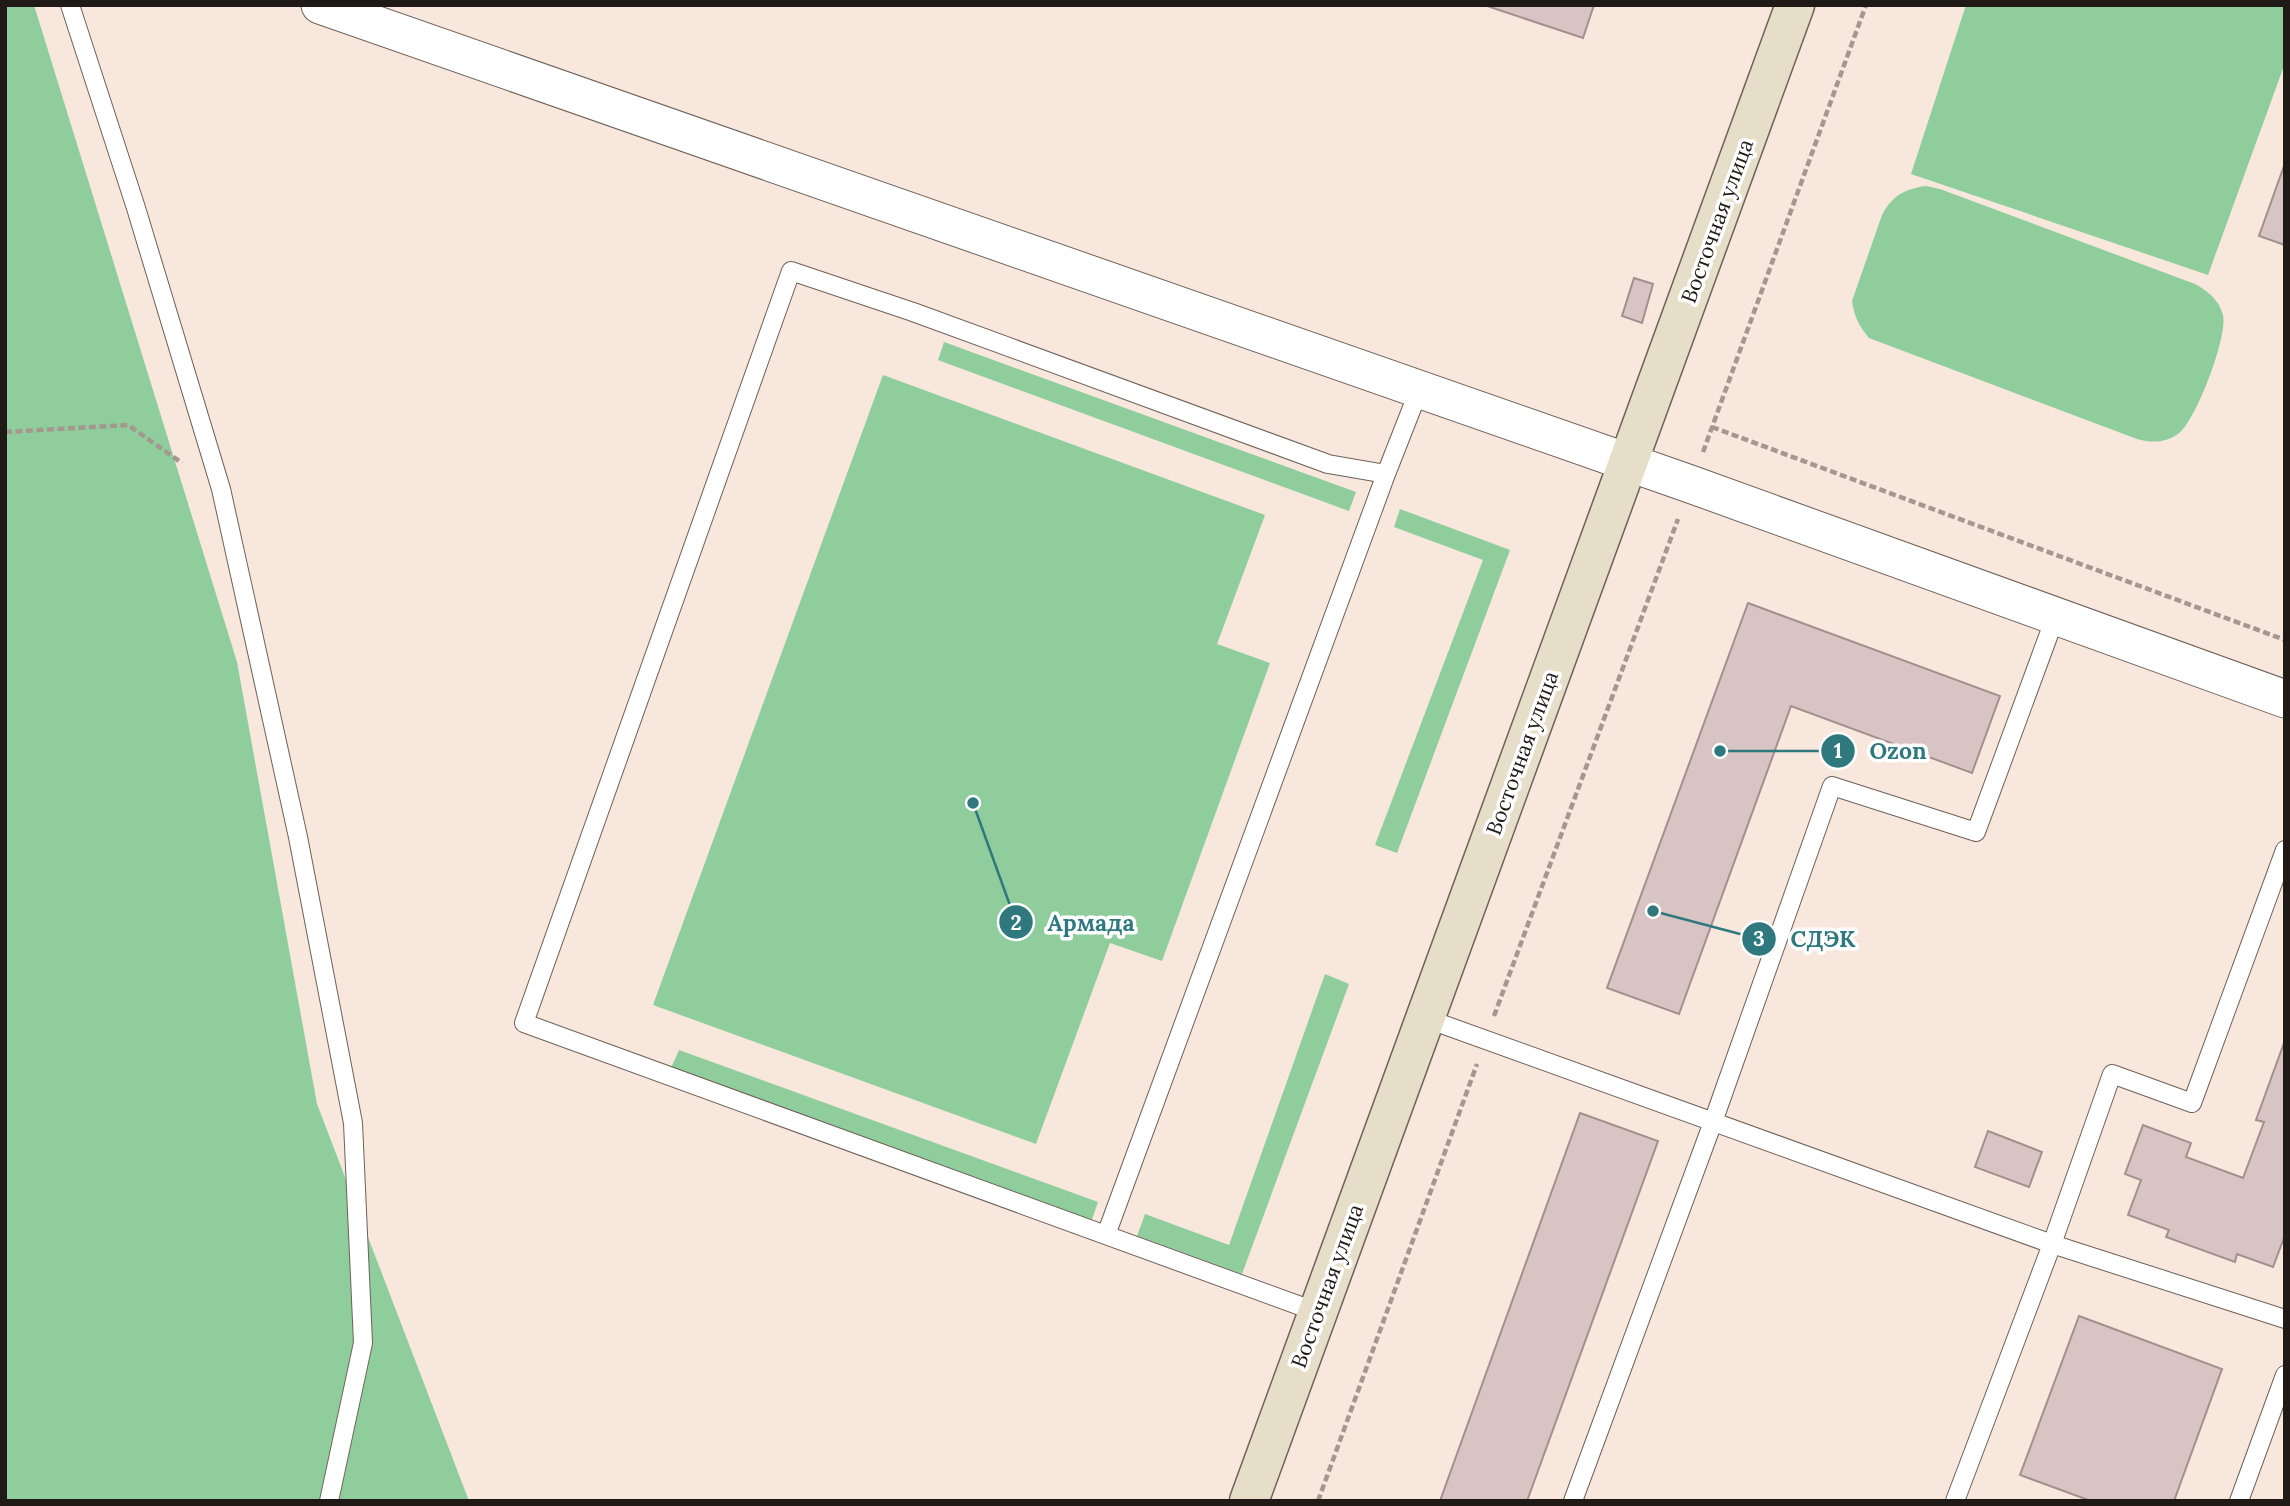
<svg xmlns="http://www.w3.org/2000/svg" width="2290" height="1506" font-family="Lora,serif">
	<style>
		.green { fill: #8fce9c }
		.building { fill: #d8c4c2; stroke: #a3908e; stroke-width: 2 }
		.lines { fill: none; stroke-linecap: round; stroke-linejoin: round }
		.service-casing { stroke: #6e6158; stroke-width: 20 }
		.minor-casing { stroke: #6e6158; stroke-width: 39 }
		.secondary-casing { stroke: #6e6158; stroke-width: 41 }
		.path { stroke: #a3978f; stroke-width: 4.5; stroke-dasharray: 7 3.5; stroke-linecap: butt }
		.service { stroke: #fff; stroke-width: 18 }
		.minor { stroke: #fff; stroke-width: 37 }
		.secondary { stroke: #e6dec8; stroke-width: 38 }
		.labels { text-anchor: middle; dominant-baseline: central; stroke-width: 7; stroke-linejoin: round; paint-order: stroke }
		.street-label { font-size: 21px; fill: #1f1a16; stroke: #fff }
		.leader { fill: none; stroke: #2f787e; stroke-width: 2.5 }
		.callout-dot { fill: #2f787e; stroke: #fff; stroke-width: 2.5 }
		.mark-label { font-size: 21px; text-anchor: middle; font-weight: bold; fill: #fff }
		.callout-label { font-size: 23px; text-anchor: middle; font-weight: bold; fill: #2f787e; stroke: #fff; stroke-width: 7; stroke-linejoin: round; paint-order: stroke }
	</style>
	<rect width="100%" height="100%" fill="#f7e7dc"/>
	<path class="green" d="M5 5H34L237 662 317 1104 469 1501H5Z
		M1966 5H2285V63L2208 275 1911 174Z
		M1926 186 1940 189 2195 284C2208 291 2219 300 2223 315 2228 336 2196 421 2178 434 2165 443 2152 443 2137 439L1869 338C1859 326 1854 316 1852 301L1882 215C1892 196 1904 189 1926 186Z
		M944 342 1356 492 1349 511 938 360Z
		M883 375 1265 515 1217 644 1270 663 1162 961 1110 943 1036 1144 653 1005Z
		M1400 509 1510 550 1397 853 1375 845 1483 560 1394 527Z
		M1325 974 1349 984 1242 1274 1137 1236 1145 1214 1229 1245Z
		M679 1050 1098 1202 1091 1222 671 1068Z"/>
	<path class="building" d="M1484 5H1594L1583 38Z
		M2285 163V245L2259 236Z
		M1634 278 1653 284 1642 323 1622 316Z
		M1748 603 2000 696 1972 773 1791 706 1679 1014 1607 988Z
		M2285 1040V1235L2273 1267 2237 1254 2235 1262 2166 1237 2169 1230 2128 1215 2141 1180 2125 1174 2143 1125 2191 1143 2186 1157 2243 1178 2264 1122 2256 1120Z
		M1580 1113 1658 1141 1527 1501H1440Z
		M1988 1131 2042 1152 2029 1187 1975 1167Z
		M2079 1316 2222 1369 2174 1501H2091L2020 1475Z"/>
	<g class="lines">
		<g class="service-casing">
			<path id="service" d="M70 5 136 208 221 489 298 837 353 1123 363 1343 329 1501
				M1425 1018 2052 1244 2285 1319
				M1106 1235 1386 474
				M1317 1312 524 1023 791 271 913 312 1328 464 1386 474 1419 390
				M1573 1501 1713 1122 1832 786 1976 832 2056 615
				M1955 1501 2052 1244 2112 1074 2192 1103 2285 850
				M2239 1501 2285 1375"/>
		</g>
		<g class="minor-casing">
			<path id="minor" d="M320 5 1690 484 2285 699"/>
		</g>
		<g class="secondary-casing">
			<path id="secondary" d="M1249 1501 1795 5"/>
		</g>
		<path class="path" d="M1712 427 2285 640
			M5 432 128 425 182 463
			M1703 452 1866 5
			M1494 1016 1678 519
			M1318 1501 1477 1064"/>
		<use href="#service" class="service"/>
		<use href="#minor" class="minor"/>
		<use href="#secondary" class="secondary"/>
	</g>
	<g class="labels">
		<g class="street-label">
			<text transform="translate(1717 221) rotate(-70)">Восточная улица</text>
			<text transform="translate(1522 753) rotate(-70)">Восточная улица</text>
			<text transform="translate(1327 1286) rotate(-70)">Восточная улица</text>
		</g>
	</g>
	<path class="leader" d="M1720 751L1838 751M973 803L1016 922M1653 911L1759 939"/>
	<g class="callout-dot">
		<circle cx="1720" cy="751" r="7"/>
		<circle cx="973" cy="803" r="7"/>
		<circle cx="1653" cy="911" r="7"/>
		<circle cx="1838" cy="751" r="18"/>
		<circle cx="1016" cy="922" r="18"/>
		<circle cx="1759" cy="939" r="18"/>
	</g>
	<g class="mark-label">
		<text x="1838" y="758">1</text>
		<text x="1016" y="930">2</text>
		<text x="1759" y="946">3</text>
	</g>
	<g class="callout-label">
		<text x="1898" y="759">Ozon</text>
		<text x="1091" y="931">Армада</text>
		<text x="1823" y="947">СДЭК</text>
	</g>
	<rect width="2290" height="1506" fill="none" stroke="#1f1a16" stroke-width="14"/>
</svg>
